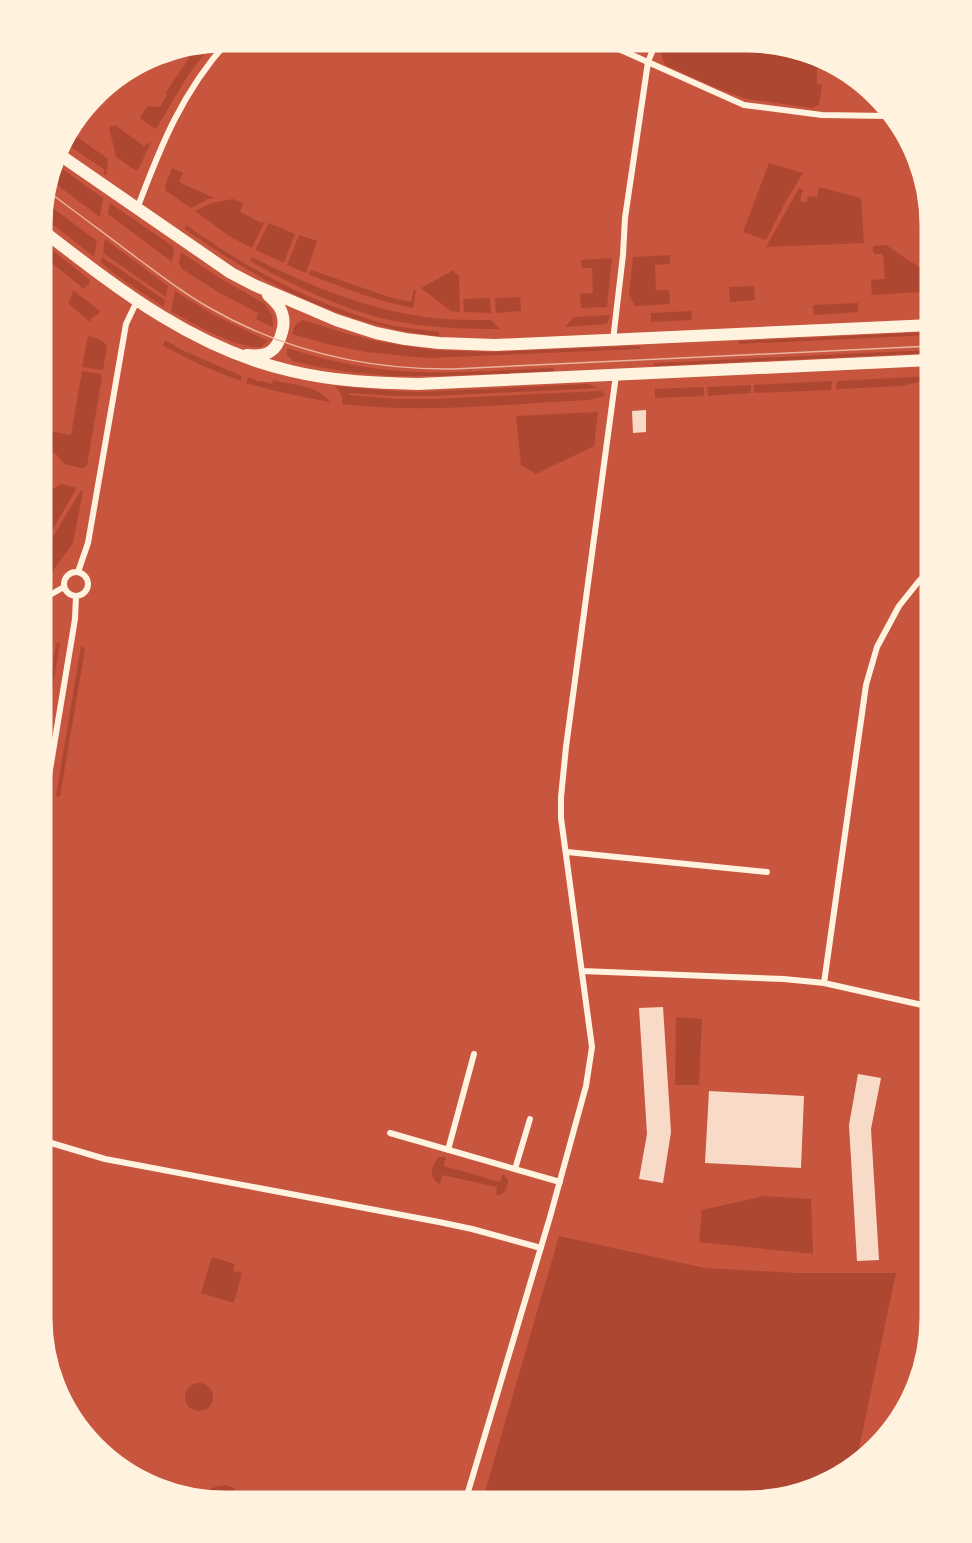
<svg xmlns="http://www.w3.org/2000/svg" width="972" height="1543" font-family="Karla,sans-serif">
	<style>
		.green { fill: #ae4732 }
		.building { fill: #f7dbc8 }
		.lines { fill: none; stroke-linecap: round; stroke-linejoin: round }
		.minor { stroke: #fff3e0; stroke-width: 6 }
		.secondary { stroke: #fff3e0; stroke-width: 12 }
		.tram { stroke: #e9b49f; stroke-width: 1.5 }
		.rim { fill: none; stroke: #fff3e0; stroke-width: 3 }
	</style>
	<rect width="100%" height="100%" fill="#c8553d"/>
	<path class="green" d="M666 42H771L817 61V84L822 85 819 105 812 108 747 99 714 87 665 65 660 52Z
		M213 43 188 75 156 129 141 119 140 117 148 106 160 107 167 96 166 92 197 46Z
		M115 125 144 146 151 142 138 170H135L116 157 109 127Z
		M69 131 108 159 106 175 103 173 105 170 71 147 69 149 60 143Z
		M54 163 103 198 100 217 49 179Z
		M769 163 803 173 785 203 766 240 743 232Z
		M172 168 183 173 179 182 214 198 208 199 191 208 166 191 165 186Z
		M819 187 861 198 864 243 766 247 799 188 803 190 800 201 806 203 808 196 817 197Z
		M233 199 239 202H242L243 204 240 212 262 223 265 221 252 248 229 236 195 211 211 203Z
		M42 200 97 241 94 257 42 216Z
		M110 203 174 247 172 262 108 214Z
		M269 223 295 234 284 263 255 250Z
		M186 225C234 259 284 289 340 309 356 315 372 321 389 325 405 328 423 330 439 332V336C346 327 260 283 185 229Z
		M299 235 317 241 306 273 287 265Z
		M105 239 168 286 166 297 103 253Z
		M42 242 90 280 88 286 85 284 86 287 84 289 42 255Z
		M886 245 922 269 920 292 872 295 871 280 885 279 883 254H875L873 252V246Z
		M181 252 218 277 265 304 272 315 273 327 256 319 258 313 218 292 182 269 179 263Z
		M670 255V264L655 265 656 290H669L670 304 635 306 629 295 633 257Z
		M102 257 165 300 164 307 126 282 101 263Z
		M252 257C299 281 360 307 413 315 438 320 465 320 491 320L500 329C463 329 426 328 390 320 340 309 294 285 250 261Z
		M612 258 607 307 581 308 580 294 593 293 592 268H582L581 260Z
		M311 270 389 297 411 302 414 289 416 290 413 308C377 301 343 288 308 274Z
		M454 270 455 273 459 275 460 312 451 311 421 288Z
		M754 286 755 300 730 302 729 287Z
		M73 290 100 311 99 313 92 318 90 322 68 303 71 297Z
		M175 291 212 314 268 341 261 347C237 349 192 323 171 311Z
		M520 297 521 311 496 313 495 298Z
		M490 298 491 313 464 312 463 299Z
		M858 303V312L814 315 813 305Z
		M691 311 692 320 651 322V313Z
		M610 315 607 324 565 327 574 317Z
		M303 320 348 334 380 342 433 350 491 352 639 346 641 349 427 358 366 352 327 344 292 334 296 324Z
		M931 332V335L739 344V341Z
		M88 336 99 339 107 345 103 370 82 367Z
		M165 340 184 351 242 376 241 381 203 366 165 347 163 345Z
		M287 348C330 362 375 371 421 372 443 373 465 372 486 371L490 372 491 371 553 368 554 371 439 376H391L349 372 313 366 293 361 287 355Z
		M931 350V353L655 366 653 363Z
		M82 371 100 374 102 377 87 466 82 468 64 464 57 455 51 451 42 438V435L48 436 49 431 71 435Z
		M931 376V379L902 386 836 389 837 381Z
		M248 377 260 382 261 381 272 384 273 380C291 385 319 385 330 402 301 397 274 391 246 383Z
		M832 381 831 390 754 393V385Z
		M588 384 599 388 434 396H394L349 393V395L397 399H429L602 391 605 396 588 400C506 404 424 414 342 404 343 397 341 392 336 387L337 386 393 391 420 392Z
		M751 385V393L708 396 707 387Z
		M704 387V396L655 398V389Z
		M598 412 594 446 536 474 521 465 516 416Z
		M61 484 75 487 76 489 42 548V539L47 504 42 502V497L45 494Z
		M81 490 83 491 73 543 47 579 42 583V555Z
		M58 643H60L41 756V730L56 644Z
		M81 646 85 649 60 797 56 796Z
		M676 1017 702 1019 699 1085H675Z
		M439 1157H446L444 1166 500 1182 503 1174 508 1180C507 1188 505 1195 496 1195L497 1187 442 1175 440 1184C428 1179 431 1165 439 1157Z
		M764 1196 811 1199 813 1254 699 1242 702 1210Z
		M559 1236 705 1268 797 1273H896L857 1458 817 1489 747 1502H482Z
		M212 1257 235 1264 233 1271 242 1273 234 1303 201 1293Z
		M185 1397a14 14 0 1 1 28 0a14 14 0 1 1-28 0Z
		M226 1485C235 1488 239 1491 239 1501H216L205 1497C208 1487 217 1486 226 1485Z"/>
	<path class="building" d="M646 410V432L633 433 632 411Z
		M663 1007 671 1132 663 1183 639 1179 647 1134 639 1008Z
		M858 1074 881 1078 871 1129 879 1260 857 1261 849 1125Z
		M709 1091 804 1096 801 1168 705 1163Z
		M928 1212 931 1213V1246L921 1244Z"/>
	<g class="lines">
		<path class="minor" d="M603 42 744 105 822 115 888 116
			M137 209C161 145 182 92 228 41
			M613 340 623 255 625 218 648 62 656 42
			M64 584a12 12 0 1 1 24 0a12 12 0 1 1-24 0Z
			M78 572 88 543 126 324 137 301
			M41 600 64 587
			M41 824 75 619 76 596
			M567 852 767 872
			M582 971 784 979 824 983 931 1007
			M824 983 866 685 877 647 899 606 919 581 931 569
			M390 1133 560 1182
			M41 1140 105 1159 439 1222 472 1229 541 1248
			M448 1150 474 1054
			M515 1169 530 1119
			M465 1502 550 1217 586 1086 592 1047 561 818V797L566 747 616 375"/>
		<path class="secondary" d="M57 153 231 273 254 285 308 308 336 320 376 333 405 339 439 343 495 345 931 325
			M42 230C118 289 194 349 291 371 332 381 376 383 418 384L931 360
			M247 355C267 357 277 352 282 332 284 326 284 319 282 313 280 305 273 300 268 295"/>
		<path class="tram" d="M46 190C76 212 106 235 137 258 160 275 183 293 208 307 284 351 366 370 453 369L931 346"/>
	</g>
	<path d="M0 0H972V1543H0ZM225 51H747A174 174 0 0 1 921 225V1318A174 174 0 0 1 747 1492H225A174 174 0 0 1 51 1318V225A174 174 0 0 1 225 51Z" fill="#fff3e0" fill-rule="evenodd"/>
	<path class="rim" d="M225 51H747A174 174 0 0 1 921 225V1318A174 174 0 0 1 747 1492H225A174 174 0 0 1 51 1318V225A174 174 0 0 1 225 51Z"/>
</svg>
